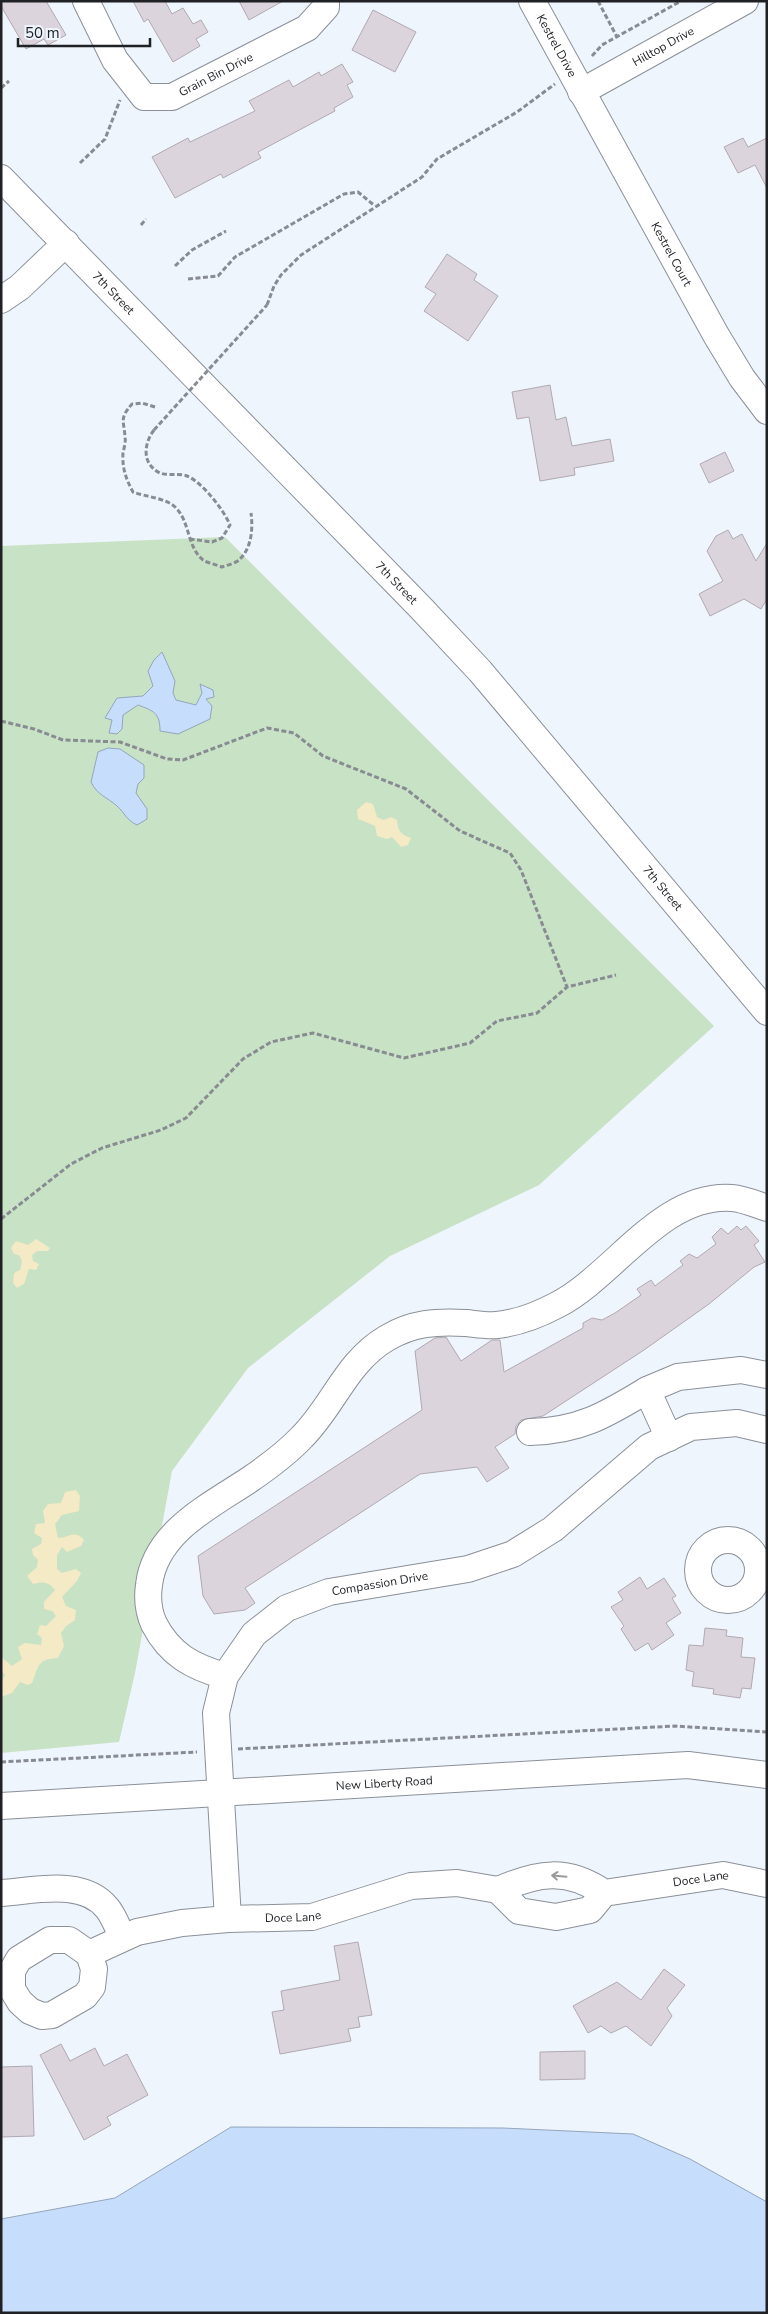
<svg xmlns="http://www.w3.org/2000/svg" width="768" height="2314" font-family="'Nunito Sans',sans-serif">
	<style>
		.green { fill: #c7e2c4 }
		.sand { fill: #f4eac5 }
		.water { fill: #c6ddfc; stroke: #94a5bc }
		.building { fill: #dcd4dc; stroke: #b1a9b1 }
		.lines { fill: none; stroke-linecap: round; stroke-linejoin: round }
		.minor-casing { stroke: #8b9098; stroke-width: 28 }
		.path { stroke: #888c92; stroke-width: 3; stroke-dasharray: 5 2.5; stroke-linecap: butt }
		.minor { stroke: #fff; stroke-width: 26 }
		.path-bridge { stroke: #888c92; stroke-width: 3; stroke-dasharray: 5 2.5; stroke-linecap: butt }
		.oneway { stroke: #9a9b9d }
		.labels { text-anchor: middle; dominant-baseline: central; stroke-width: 4; stroke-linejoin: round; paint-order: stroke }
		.street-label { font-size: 12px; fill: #1f2125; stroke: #eef5fd }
	</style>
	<rect width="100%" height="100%" fill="#eef5fd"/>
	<path class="green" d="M225 537 714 1026 539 1185 390 1256 248 1368 172 1471 135 1673 119 1742 1 1753V546Z"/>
	<path class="sand" d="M366 802 373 804 377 817 383 820 391 817 397 820C398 832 401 834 411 838L408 845 401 847 392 837 387 839 377 836 375 826 358 819 357 810Z
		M36 1239 50 1248 48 1251H37L32 1255 33 1261 39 1264 36 1270 29 1269 24 1284 17 1288 13 1283 14 1273 20 1270 22 1261 19 1255 14 1254 11 1248 16 1241 28 1245Z
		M76 1490 80 1496 79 1511 62 1515 55 1524 58 1538C69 1538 75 1529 84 1540L81 1546 67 1552 62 1547 57 1555V1569L62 1573 76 1569 81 1573 77 1581 62 1597 66 1606 76 1610 75 1620 66 1626 61 1633 64 1646 58 1658C37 1659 39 1666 32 1683L28 1685 20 1682 12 1693 1 1697V1682L5 1675 1 1670V1657L12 1666 22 1659 18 1647 25 1643 41 1645 42 1638 37 1634 40 1625 46 1626 56 1616 52 1611 44 1609V1602L55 1590C49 1582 43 1581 33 1584L27 1576 37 1567 38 1560 33 1555 32 1549 41 1544 42 1538 34 1533 36 1524 45 1523 43 1511 48 1504 61 1503 65 1492Z"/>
	<path class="water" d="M162 652 175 681 173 693 176 700 196 705 202 693 200 684 213 690 214 697 206 699 212 706 210 719 178 734 160 731C160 713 154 711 138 705L123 715 122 729 117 734 109 733 112 720 105 718 117 698 143 696 153 686 148 671 154 660Z
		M108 748 120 749 144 765V778L138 784 136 793 147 809V819L137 825C125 819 126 814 117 806 107 797 97 795 91 782L98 752Z
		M231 2127 503 2128 633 2134 690 2159 767 2202V2313H1V2219L115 2198Z"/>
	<path class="building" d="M1 1H46L66 35 48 45 44 39 26 49 1 6Z
		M133 1H165L172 14 183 8 193 24 201 20 208 32 196 39 200 46 173 62 148 19 144 22Z
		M239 1H283L249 20Z
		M373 10 416 32 395 72 352 50Z
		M342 64 353 82 347 85 353 97 334 108 335 111 258 152 261 158 223 178 221 174 175 198 152 157 188 138 190 142 255 111 249 101 289 80 293 87 319 72 321 76Z
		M743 138 748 147 767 138V188L755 165 738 173 724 147Z
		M447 254 477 274 474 280 498 296 468 341 424 311 436 294 425 287Z
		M550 385 556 420 566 417 572 446 610 439 614 461 574 468 575 475 540 481 529 417 517 419 512 392Z
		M725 452 734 471 709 483 700 464Z
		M728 530 733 539 742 534 756 561 767 543V599L761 609 744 599 710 616 699 594 723 581 707 551 716 536Z
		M737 1226 741 1230 746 1226 759 1241 754 1245 765 1262 754 1267 709 1304 644 1350 543 1416 521 1420 516 1426 515 1434 495 1447 509 1468 487 1482 477 1467 420 1474 245 1588 255 1603 245 1610 214 1614 203 1596 198 1556 422 1410 415 1351 435 1338 446 1337 461 1361 492 1340H500L504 1372 583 1328V1323L592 1318 602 1320 615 1313 641 1295 637 1289 651 1280 655 1286 683 1265 680 1261 689 1254 697 1258 716 1244 712 1237 721 1228 728 1234Z
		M640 1577 647 1589 664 1578 676 1596 672 1598 681 1613 666 1623 674 1635 652 1650 648 1643 635 1651 621 1629 624 1626 611 1607 623 1600 618 1592Z
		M705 1628 727 1630 726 1636 743 1638 741 1657 755 1658 751 1689 742 1688 740 1698 713 1694 714 1689 692 1686 694 1672 686 1670 689 1645 703 1646Z
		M358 1942 372 2015 358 2017 360 2027 348 2029 351 2041 280 2054 272 2012 284 2010 281 1991 340 1980 334 1946Z
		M664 1969 685 1985 667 2008 672 2016 651 2046 626 2026 611 2033 601 2026 588 2033 573 2006 617 1982 641 2000Z
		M61 2044 70 2061 95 2048 104 2066 127 2054 148 2095 107 2117 111 2125 84 2140 40 2055Z
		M585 2051V2079L540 2080V2052Z
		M32 2066 34 2136 1 2137V2067Z"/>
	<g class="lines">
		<g class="minor-casing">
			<g id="minor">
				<path id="s1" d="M86 1 115 60 144 97H172L307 28 326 7V1"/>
				<path id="s2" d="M532 1 716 335 742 378 767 411"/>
				<path id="s3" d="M581 92 745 1"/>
				<path id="s4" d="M1 178 420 607 480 671 767 1012"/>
				<path d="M1 300 20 287 66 243"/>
				<path d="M530 1432C579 1431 606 1415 647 1390"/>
				<path d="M669 1438 647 1390 678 1377 741 1370 767 1375"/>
				<circle cx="728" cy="1570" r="30"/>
				<path d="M225 1676C193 1667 170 1655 154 1624 148 1611 147 1599 149 1585 155 1532 210 1506 249 1480 268 1467 286 1454 302 1437 334 1405 346 1362 387 1338 412 1323 437 1321 466 1323 476 1324 487 1326 497 1325 517 1323 540 1314 557 1305 615 1275 661 1193 732 1198 744 1199 755 1204 767 1208"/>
				<path id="s5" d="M1 1806 688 1765 767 1775"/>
				<path d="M1 1893C34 1891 83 1878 107 1908 114 1916 118 1929 123 1938"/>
				<path id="s6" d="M604 1893C567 1867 537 1873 498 1890L519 1911 556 1917 590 1910 604 1893 723 1875 767 1884"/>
				<path id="s7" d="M228 1919 216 1713 225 1676 254 1634 287 1608 329 1592 468 1569 513 1554 553 1529 649 1447 691 1427 737 1423 767 1430"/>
				<path d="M50 1940H69L89 1954 94 1969 92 1987 85 1996 52 2015 42 2016 30 2011 20 2002 12 1989V1971L19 1959Z"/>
				<path id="s8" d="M89 1954 137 1932 182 1923 228 1919 312 1917 411 1886 457 1883 498 1890"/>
			</g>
		</g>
		<path class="path" d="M598 1 617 37
			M592 56 602 45 681 1
			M1 88 9 81
			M80 163 105 139 120 100
			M141 225 146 219
			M175 266 192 250 226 231
			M188 279 218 276 235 257 344 194 358 192 375 206
			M267 305 274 286 281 275 301 255 422 177 437 159 517 112 555 84
			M155 407 142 403 132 404C119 419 124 420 125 437 126 442 124 448 123 453 122 468 126 479 133 492 146 497 167 498 176 508 190 522 187 547 203 560 208 563 217 565 222 567 227 565 237 563 240 559 252 547 253 528 251 513
			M154 430C144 443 141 464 160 473 168 476 179 473 187 476 202 482 224 510 230 525L222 538 212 542 190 539
			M1 721 34 729 63 740 120 742 167 759 183 760 267 728 294 733 323 756 406 789 460 831 510 853 521 870 567 987
			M1 1219 71 1164 102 1148 161 1130 186 1118 243 1059 271 1042 313 1033 404 1058 470 1043 497 1021 537 1013 567 987 616 975
			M238 1749 675 1726 767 1732
			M1 1762 197 1752"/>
		<use href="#minor" class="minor"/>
		<path class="path-bridge" d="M154 430 267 305"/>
	</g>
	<defs><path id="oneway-shaft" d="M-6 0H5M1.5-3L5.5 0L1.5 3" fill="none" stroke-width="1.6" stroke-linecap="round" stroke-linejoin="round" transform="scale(1.25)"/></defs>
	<use class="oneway" href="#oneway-shaft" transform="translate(559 1876) rotate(-175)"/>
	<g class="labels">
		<g class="street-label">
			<text stroke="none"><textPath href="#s2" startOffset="51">Kestrel Drive</textPath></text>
			<text stroke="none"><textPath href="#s3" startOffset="94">Hilltop Drive</textPath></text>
			<text stroke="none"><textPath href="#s1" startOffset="190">Grain Bin Drive</textPath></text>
			<text stroke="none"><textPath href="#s2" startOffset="289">Kestrel Court</textPath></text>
			<text stroke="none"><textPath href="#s4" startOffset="161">7th Street</textPath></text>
			<text stroke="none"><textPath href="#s4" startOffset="566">7th Street</textPath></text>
			<text stroke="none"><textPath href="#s4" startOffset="971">7th Street</textPath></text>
			<text stroke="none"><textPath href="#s7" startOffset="434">Compassion Drive</textPath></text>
			<text stroke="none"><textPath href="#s5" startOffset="384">New Liberty Road</textPath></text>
			<text stroke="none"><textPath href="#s6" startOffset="334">Doce Lane</textPath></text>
			<text stroke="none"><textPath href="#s8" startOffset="210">Doce Lane</textPath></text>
		</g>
	</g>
	<rect width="768" height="2314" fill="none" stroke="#1f2125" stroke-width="5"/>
	<path d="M18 38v8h132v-8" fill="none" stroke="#1f2125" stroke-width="2.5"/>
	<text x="25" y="38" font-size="15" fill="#1f2125" stroke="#eef5fd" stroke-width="4" paint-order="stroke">50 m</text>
</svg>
